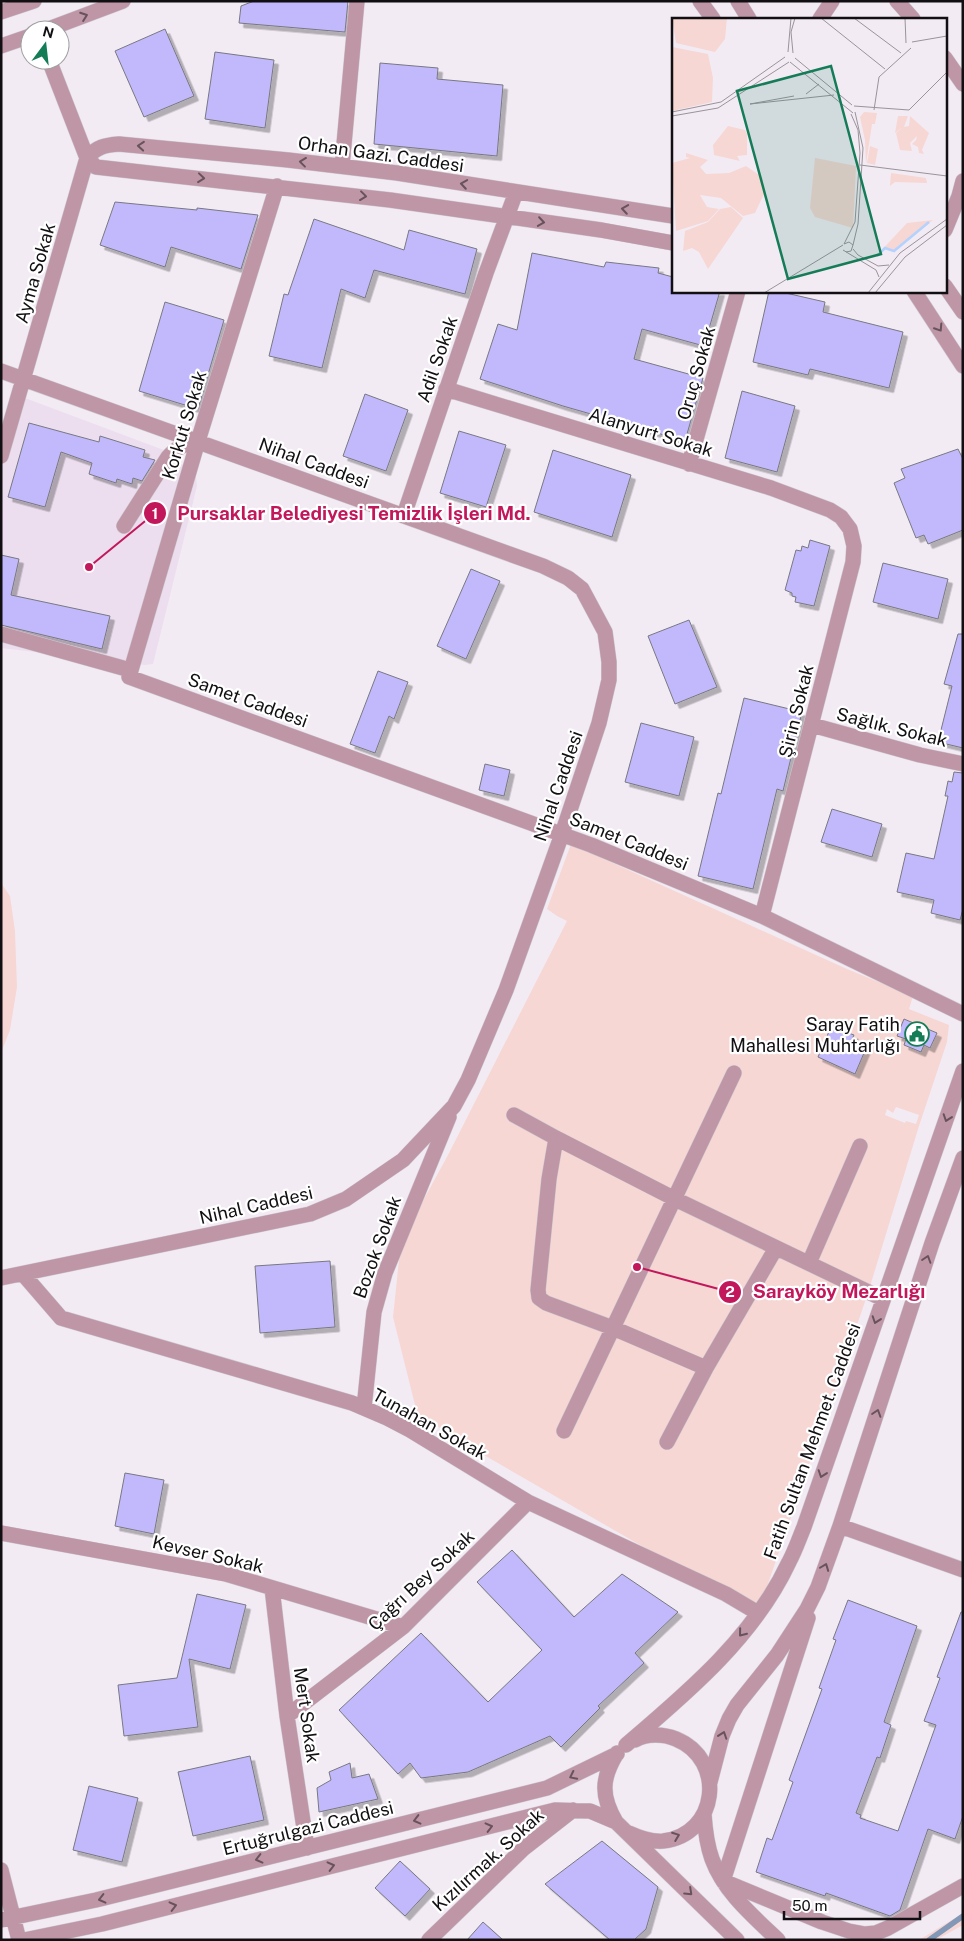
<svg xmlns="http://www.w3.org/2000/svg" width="964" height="1941" font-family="'Public Sans',sans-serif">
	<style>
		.built { fill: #ecdeee }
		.green { fill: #f6d7d4; fill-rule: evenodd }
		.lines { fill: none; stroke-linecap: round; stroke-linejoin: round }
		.stream { stroke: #8398b7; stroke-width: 5.5 }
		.building { fill: #c1b9fb; stroke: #787881; filter: url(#shadow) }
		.minor-casing { stroke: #cfc8d0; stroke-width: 16 }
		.minor { stroke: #be96a6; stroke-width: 15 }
		.oneway { stroke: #68525c }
		.labels { text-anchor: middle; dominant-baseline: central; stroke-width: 4.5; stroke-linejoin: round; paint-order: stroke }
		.street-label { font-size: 18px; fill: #110f12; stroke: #fff }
		.poi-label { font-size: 18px; fill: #110f12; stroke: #fff; text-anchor: end }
		.inset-river { fill: none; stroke: #b4d2fe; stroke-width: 2.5 }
		.inset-road { fill: none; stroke: #99939a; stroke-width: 1 }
		.view { fill: #147c56; fill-opacity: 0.15; stroke: #147c56; stroke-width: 2.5 }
		.inset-edge { fill: none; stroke: #110f12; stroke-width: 2.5 }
		.leader { fill: none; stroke: #c2185b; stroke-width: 2 }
		.callout-dot { fill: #c2185b; stroke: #fff; stroke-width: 2 }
		.mark-label { font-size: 15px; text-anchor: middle; font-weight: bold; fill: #fff }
		.callout-label { font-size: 19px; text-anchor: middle; font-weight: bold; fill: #c2185b; stroke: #fff; stroke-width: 4.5; stroke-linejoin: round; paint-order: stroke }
	</style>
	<defs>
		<filter id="shadow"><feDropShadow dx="4.5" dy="4.5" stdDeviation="0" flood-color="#0004"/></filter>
	</defs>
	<rect width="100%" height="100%" fill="#f3ebf4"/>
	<path class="built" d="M17 395 169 452 196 477 197 486 153 664 145 665 1 648V444Z"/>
	<path class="green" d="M571 844 847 969 913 996 909 1009 949 1025 947 1042 919 1126 868 1293 758 1613 463 1443 417 1413 393 1317 401 1241 448 1155 567 921 557 916 547 909ZM896 1107 919 1115 916 1124 906 1121 905 1123 885 1115 887 1109 893 1113Z
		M1 883 10 896 15 931 17 987 10 1030 1 1053Z
		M963 1913V1925L936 1940H919Z"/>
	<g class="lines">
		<path class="stream" d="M929 1940 963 1916"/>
	</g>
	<path class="building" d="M254 1H348L345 32 239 23 241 6Z
		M165 29 194 96 144 117 115 51Z
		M215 52 274 60 265 128 205 119Z
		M380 63 438 68 437 79 503 85 497 156 374 144Z
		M115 202 197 210V208L258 215 241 269 171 247 165 267 100 245Z
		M314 219 404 250 409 230 477 249 465 294 374 270 365 298 341 289 322 368 269 356 284 294 288 295Z
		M532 253 604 267 606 262 659 268 658 273 673 277V291H720L704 346 642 329 634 359 703 378 685 441 563 406 480 379 498 324 517 330Z
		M769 291H777L825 302 823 312 903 332 889 388 810 369 808 375 753 362Z
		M165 302 224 320 198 409 139 391Z
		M742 391 795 406 777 472 725 458Z
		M365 394 408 410 386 471 343 456Z
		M29 423 99 442 100 436 145 450 143 457 155 460 142 481 133 478 132 484 117 479 116 483 89 474 92 463 61 452 45 507 8 497Z
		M459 431 506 445 486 507 440 493Z
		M958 449 963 459V530L928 544 924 535 916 538 894 483 905 478 901 469Z
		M553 450 631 475 612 537 534 512Z
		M810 540 830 546 814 606 795 602 796 597 792 596V593L785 590 796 550 801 551 802 546 808 548Z
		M1 555 19 559 11 595 110 616 102 649 1 625Z
		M883 563 948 579 938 619 873 602Z
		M471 569 500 581 466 659 437 646Z
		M689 620 717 687 675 704 648 636Z
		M958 634H963V748L938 742 952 686 944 684Z
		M378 671 408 682 394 719 389 716 375 753 350 744Z
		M744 698 802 712 783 791 777 789 753 889 698 876 718 793 721 794Z
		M641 723 694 737 679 796 625 782Z
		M485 764 510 770 504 796 479 790Z
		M954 772 963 773V909L960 920 931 913 934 900 897 892 906 853 934 859 948 796H945L948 781 952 782Z
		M832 809 882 824 872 857 821 842Z
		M904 1019 937 1033 930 1048 924 1045 921 1052 904 1045 906 1039 897 1036Z
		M831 1027 854 1035 852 1039 867 1046 855 1074 818 1057Z
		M330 1261 335 1327 260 1333 255 1266Z
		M125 1473 164 1480 154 1534 115 1526Z
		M512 1550 574 1617 622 1574 678 1612 635 1653 644 1663 598 1706 600 1708 561 1747 550 1736 468 1772 421 1778 410 1763 398 1774 339 1710 421 1633 488 1702 542 1650 477 1582Z
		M197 1594 246 1605 230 1669 189 1659 198 1727 124 1736 118 1685 177 1678Z
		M848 1600 917 1626 884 1722 891 1725 880 1758 877 1757 856 1813 861 1815 860 1818 898 1831 936 1725 924 1721 940 1678 937 1677 961 1612H963V1816L955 1839 928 1829 900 1910 890 1916 826 1893 825 1896 756 1872 767 1838 772 1840 793 1782 789 1780 822 1689 819 1688 836 1640 833 1639Z
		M250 1756 264 1820 193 1836 178 1772Z
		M350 1763 352 1778 369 1774 378 1799 319 1812 317 1788 331 1780 329 1772Z
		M89 1786 138 1798 122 1862 73 1850Z
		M602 1841 658 1887 646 1929 634 1940H610L545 1884Z
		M400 1861 430 1889 405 1916 375 1888Z
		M483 1922 503 1940H467Z"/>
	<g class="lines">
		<g class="minor-casing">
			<path id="minor" d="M700 1 713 19
				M738 1 749 19
				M897 1 913 19
				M1 12 34 1
				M820 19 832 1
				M46 30 123 1
				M1 46 30 36
				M945 58 963 84
				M49 60 87 158 96 167 390 200 601 230 673 243
				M342 166 357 1
				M277 186 198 441 129 677 591 845 762 916 963 1014
				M945 230 959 196 963 181
				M945 286 963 312
				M914 291 963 366
				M1 371 543 566 568 578 582 589 605 632 609 662V680L599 723 562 834 506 990 468 1080 454 1106 403 1160 346 1199 310 1214 1 1278
				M446 389 771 488 830 510 841 517 850 529 854 546 853 562 762 916
				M1 456 87 158C96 147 105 145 119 144L288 160 397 173 673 216
				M689 464 738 291
				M404 515 486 273 516 192
				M124 526 168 457C177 447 185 444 198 441
				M1 634 123 668
				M812 725 920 755 963 764
				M514 1115 556 1138 675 1199 883 1299
				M556 1138 549 1179 538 1290 539 1298 546 1303 613 1328 706 1368
				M809 1263 860 1146
				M23 1274 61 1318 352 1403 387 1418 410 1430 528 1502 726 1594 758 1613
				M364 1408 374 1312 385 1273 449 1117
				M564 1431 734 1073
				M667 1442 706 1368 776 1248
				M840 1526 963 1570
				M1 1533 226 1574 403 1627
				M272 1588 287 1716 307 1848
				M808 1618 723 1881 822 1922 849 1931 865 1934 876 1933 888 1928 963 1886
				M287 1716 403 1627 528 1502
				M626 1745C687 1693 754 1637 789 1562 795 1551 799 1539 804 1527L963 1071
				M617 1753C601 1779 601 1796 616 1822L737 1940
				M710 1782 722 1736 729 1719 737 1705 777 1655 807 1609 818 1587 840 1526 932 1243 963 1158
				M704 1814C705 1829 707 1845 712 1859 724 1892 753 1916 778 1940
				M629 1833C640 1838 651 1842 663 1841 718 1835 727 1760 676 1739 664 1734 647 1733 635 1740
				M1 1870 19 1940
				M1 1920 96 1900 547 1788 617 1754
				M24 1940 102 1924 555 1810 590 1811 616 1822
				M429 1940 523 1849 573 1810"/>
		</g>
		<use href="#minor" class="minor"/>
	</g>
	<defs><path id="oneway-chevron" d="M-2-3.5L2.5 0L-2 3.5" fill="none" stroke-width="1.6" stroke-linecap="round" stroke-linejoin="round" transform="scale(1.25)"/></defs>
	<g class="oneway">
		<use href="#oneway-chevron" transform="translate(84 16) rotate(-20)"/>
		<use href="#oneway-chevron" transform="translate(141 146) rotate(-175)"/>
		<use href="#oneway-chevron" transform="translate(303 162) rotate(-173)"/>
		<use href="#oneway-chevron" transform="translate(201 178) rotate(6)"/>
		<use href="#oneway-chevron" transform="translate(464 184) rotate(-171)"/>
		<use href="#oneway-chevron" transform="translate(363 196) rotate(7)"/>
		<use href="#oneway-chevron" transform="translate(625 209) rotate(-171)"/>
		<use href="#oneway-chevron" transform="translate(541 222) rotate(8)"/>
		<use href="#oneway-chevron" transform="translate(939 328) rotate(57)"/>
		<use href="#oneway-chevron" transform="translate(947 1118) rotate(109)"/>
		<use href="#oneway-chevron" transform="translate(927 1259) rotate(-72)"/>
		<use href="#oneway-chevron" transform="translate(876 1320) rotate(109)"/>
		<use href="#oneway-chevron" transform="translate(877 1413) rotate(-72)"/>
		<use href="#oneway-chevron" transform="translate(822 1474) rotate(109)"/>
		<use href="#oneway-chevron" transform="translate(825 1567) rotate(-69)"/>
		<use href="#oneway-chevron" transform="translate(742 1633) rotate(129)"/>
		<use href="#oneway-chevron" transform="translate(723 1735) rotate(-71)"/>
		<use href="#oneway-chevron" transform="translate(573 1776) rotate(154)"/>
		<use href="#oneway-chevron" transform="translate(417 1820) rotate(166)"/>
		<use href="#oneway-chevron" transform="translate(489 1827) rotate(-14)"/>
		<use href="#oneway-chevron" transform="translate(676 1836) rotate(-21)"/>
		<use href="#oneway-chevron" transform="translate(259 1859) rotate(166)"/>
		<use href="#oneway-chevron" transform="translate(331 1866) rotate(-14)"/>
		<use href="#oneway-chevron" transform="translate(689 1892) rotate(43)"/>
		<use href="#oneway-chevron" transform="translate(102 1899) rotate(166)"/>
		<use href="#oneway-chevron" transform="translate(173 1906) rotate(-14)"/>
	</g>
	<defs>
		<g id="civic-ring" transform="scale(1.25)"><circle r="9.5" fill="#fff" stroke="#147c56" stroke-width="1.5"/><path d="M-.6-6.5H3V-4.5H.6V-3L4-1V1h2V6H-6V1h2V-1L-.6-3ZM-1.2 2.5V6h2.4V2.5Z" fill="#147c56"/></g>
	</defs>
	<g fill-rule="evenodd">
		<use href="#civic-ring" x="917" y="1034"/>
	</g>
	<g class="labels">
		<g class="street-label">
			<text transform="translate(381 154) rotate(8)">Orhan Gazi. Caddesi</text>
			<text transform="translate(35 273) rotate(-74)">Ayma Sokak</text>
			<text transform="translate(437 359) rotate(-71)">Adil Sokak</text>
			<text transform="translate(696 373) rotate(-74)">Oruç Sokak</text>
			<text transform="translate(184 425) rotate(-73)">Korkut Sokak</text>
			<text transform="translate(651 432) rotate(17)">Alanyurt Sokak</text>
			<text transform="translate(314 463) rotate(20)">Nihal Caddesi</text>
			<text transform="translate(248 700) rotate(20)">Samet Caddesi</text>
			<text transform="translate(796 711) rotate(-76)">Şirin Sokak</text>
			<text transform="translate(892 727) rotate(14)">Sağlık. Sokak</text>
			<text transform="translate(558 786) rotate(-71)">Nihal Caddesi</text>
			<text transform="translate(629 841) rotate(22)">Samet Caddesi</text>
			<text transform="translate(256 1205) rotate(-13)">Nihal Caddesi</text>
			<text transform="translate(377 1247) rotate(-70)">Bozok Sokak</text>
			<text transform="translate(430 1424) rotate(29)">Tunahan Sokak</text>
			<text transform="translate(812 1441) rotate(-70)">Fatih Sultan Mehmet. Caddesi</text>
			<text transform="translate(208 1554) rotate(13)">Kevser Sokak</text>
			<text transform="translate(421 1580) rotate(-43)">Çağrı Bey Sokak</text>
			<text transform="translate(307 1715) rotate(82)">Mert Sokak</text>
			<text transform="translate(308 1828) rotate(-14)">Ertuğrulgazi Caddesi</text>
			<text transform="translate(488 1860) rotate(-42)">Kızılırmak. Sokak</text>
		</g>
		<g class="poi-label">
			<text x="900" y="1024">Saray Fatih<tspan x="900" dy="21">Mahallesi Muhtarlığı</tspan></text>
		</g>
	</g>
	<g transform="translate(672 18)">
		<rect width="275" height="275" fill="#f3ebf4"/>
		<path d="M0 0H55L53 21 43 34 4 25ZM0 29 36 36 41 60 40 84 0 93ZM192 94 205 95 203 106H200L194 146 193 122 188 99ZM226 98H236L232 109 237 108 238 98 257 115 250 132 252 136 247 135 246 129 240 126 244 122 245 118 238 125 240 133 228 132 224 115 231 109 223 115ZM56 108 73 112 75 116V137L65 138 68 143 42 137 41 127ZM198 128 206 131 203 147 195 145ZM14 135 36 142 28 149 34 156 57 155 74 148 90 159 93 174 83 195 71 198 49 180 28 177 35 189 47 191 36 203 4 213 0 145 18 140 14 139ZM143 140 184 148 181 210 143 199 138 190ZM219 155 254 160 255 165 223 164 218 168ZM59 189 71 200 36 251 27 234 20 230 11 233 13 213 36 204 48 191ZM261 202 222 233 213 231 204 238 235 205Z" fill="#f6d7d4"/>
		<path class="inset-river" d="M205 238 213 230 222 233 257 204"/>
		<path class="inset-road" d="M149 0 213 51M182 0 229 35M233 0 234 25M240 24 275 18M116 34 119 0M121 35 119 14 123 0M123 40 180 87M118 44 181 95M134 76 147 66M78 86 162 77M78 86 122 78M182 88 237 92 275 54M202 92 207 59 239 30M0 94 49 84 113 39M0 98 46 90 117 44M188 147 275 158M172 226 183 204 188 135 186 112 179 96M172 226 177 224 181 227 179 233 174 234M181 227 186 206 191 130 183 94M181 231 186 237 206 248 217 247M171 232 204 252 207 259M92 275 171 227M196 275 228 235 275 201M203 275 233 239 275 207"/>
		<path class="view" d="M159 48 209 236 116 261 65 73Z"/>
		<rect width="275" height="275" class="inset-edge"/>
	</g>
	<path class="leader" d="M89 567L155 513M637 1267L730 1292"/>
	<g class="callout-dot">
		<circle cx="89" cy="567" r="5"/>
		<circle cx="637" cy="1267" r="5"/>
		<circle cx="155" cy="513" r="12"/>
		<circle cx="730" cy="1292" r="12"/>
	</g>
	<g class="mark-label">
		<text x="155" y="519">1</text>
		<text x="730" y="1297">2</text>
	</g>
	<g class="callout-label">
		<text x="354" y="520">Pursaklar Belediyesi Temizlik İşleri Md.</text>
		<text x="839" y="1298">Sarayköy Mezarlığı</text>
	</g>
	<rect width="964" height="1941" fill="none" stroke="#110f12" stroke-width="5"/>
	<g transform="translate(45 45) rotate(15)"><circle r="24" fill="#ffffff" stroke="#a09fa0"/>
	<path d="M0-4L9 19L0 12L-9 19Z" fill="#147c56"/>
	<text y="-8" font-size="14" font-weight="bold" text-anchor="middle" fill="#110f12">N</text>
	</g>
	<path d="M784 1911v8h136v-8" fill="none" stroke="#110f12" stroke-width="2.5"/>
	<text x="792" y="1911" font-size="15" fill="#110f12" stroke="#ffffff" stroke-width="4" paint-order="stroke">50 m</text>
</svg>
